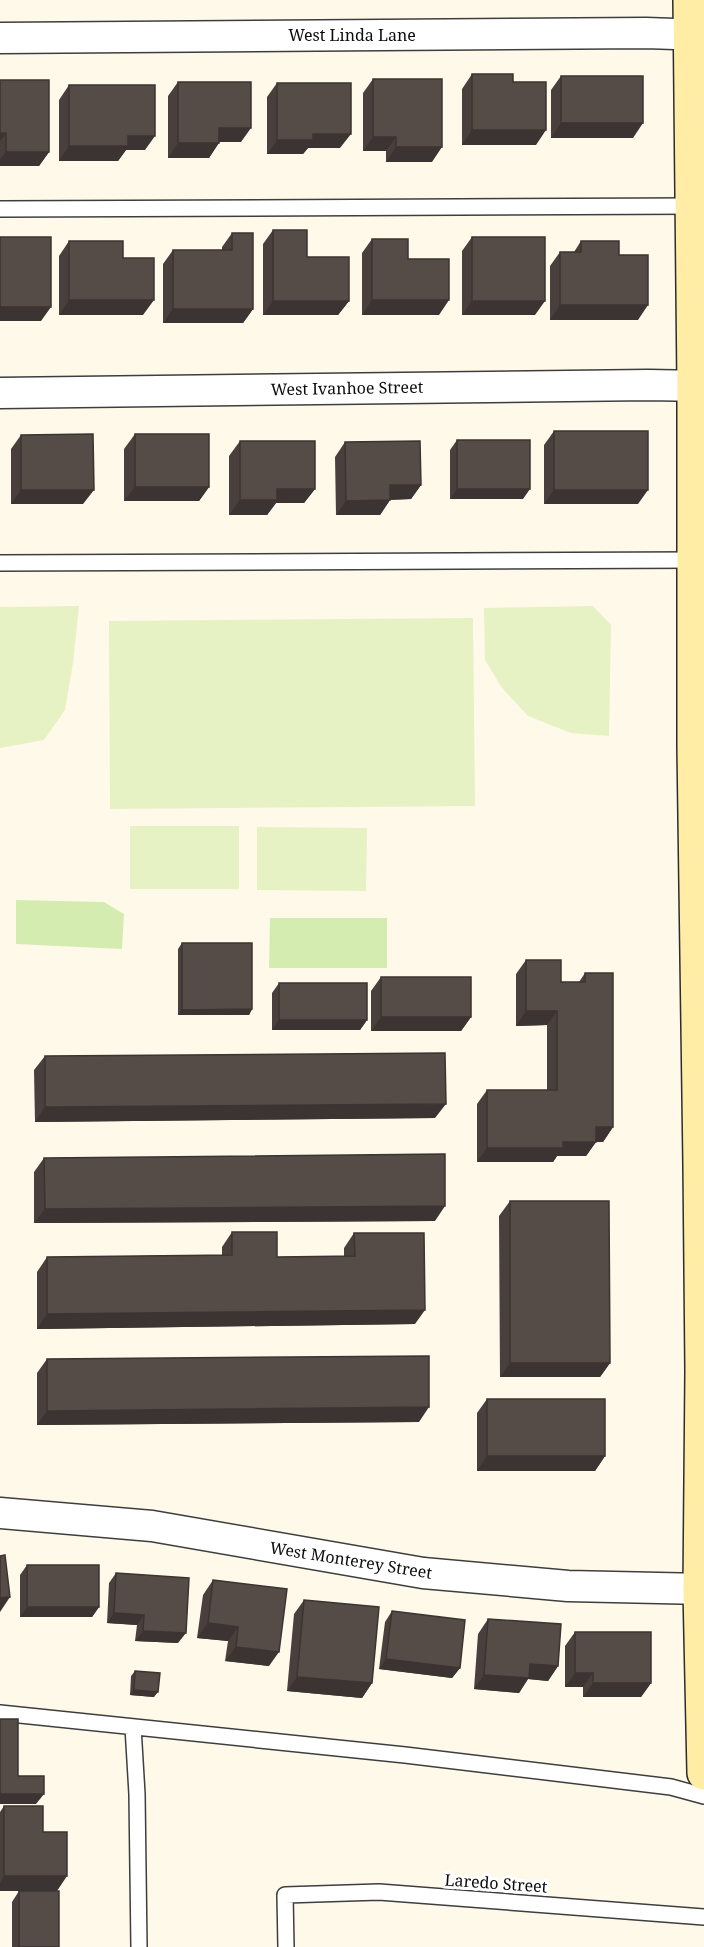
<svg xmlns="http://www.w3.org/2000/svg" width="704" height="1947" font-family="'Noto Serif',serif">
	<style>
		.green { fill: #d5ecb1 }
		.pitch { fill: #e6f2c3 }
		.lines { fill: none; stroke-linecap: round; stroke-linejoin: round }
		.lane-casing { stroke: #3e3e3e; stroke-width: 18 }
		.street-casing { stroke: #3e3e3e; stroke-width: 33 }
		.secondary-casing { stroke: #2d2d2d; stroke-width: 36 }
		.lane { stroke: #fff; stroke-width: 15 }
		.street { stroke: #fff; stroke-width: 30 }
		.secondary { stroke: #ffeca5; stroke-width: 33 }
		.wall { fill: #49403d }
		.shaded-wall { fill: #3c3432 }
		.building { fill: #554b47; stroke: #3c3432; stroke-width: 1.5 }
		.labels { text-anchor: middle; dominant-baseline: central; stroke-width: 6; stroke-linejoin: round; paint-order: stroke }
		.street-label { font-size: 16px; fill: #0b0b0b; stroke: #fff }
	</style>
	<rect width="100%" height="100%" fill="#fff9ea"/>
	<path class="green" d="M16 900 104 902 124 914 122 949 16 944Z
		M270 918H387V968H269Z"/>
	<path class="pitch" d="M79 606 73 663 65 710 44 740 0 748V607Z
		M593 606 611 625 609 736 571 733 528 716 502 688 485 660 484 608Z
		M473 618 475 806 110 809 109 621Z
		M130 826H239V889H130Z
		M257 827 367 828 366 891 257 890Z"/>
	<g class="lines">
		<g class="lane-casing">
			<path id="lane" d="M0 209 696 206
				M0 563 696 560
				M0 1713 405 1755 671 1787 704 1796
				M133 1727 137 1794 139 1947
				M286 1947 285 1895 379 1892 704 1917"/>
		</g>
		<g class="street-casing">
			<path id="street" d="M0 38 646 33 704 35
				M0 393 648 385 704 386
				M0 1513 152 1526 423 1573 568 1586 704 1589"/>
		</g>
		<g class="secondary-casing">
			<path id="secondary" d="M690 0 694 386V747L700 1165 702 1371 700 1590 704 1773"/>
		</g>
		<use href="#lane" class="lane"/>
		<use href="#street" class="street"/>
		<use href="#secondary" class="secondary"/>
	</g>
	<path class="wall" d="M472 74 513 82 536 145H462V89Z
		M561 76 633 138H551V90Z
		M373 79 432 162H386V151H363V93Z
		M0 80 49 152 39 166H0Z
		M178 82 241 142H219L209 158H168V96Z
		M277 83 340 148H308L303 154H267V97Z
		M69 85 145 150H126L118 161H59V100Z
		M273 230 307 257 349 301 338 315H263V244Z
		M232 233 253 309 243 323H163V264L173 250H222V247Z
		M472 237 535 315H462V251Z
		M372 239 408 259 439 315H362V253Z
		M69 241 123 258 143 315H59V256Z
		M581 241 619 255 638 320H550V266L560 252H574Z
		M554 431 638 504H544V445Z
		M135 434 209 487 199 501H124V449Z
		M21 435 83 504H11V449Z
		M457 440 523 499H450V450Z
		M240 441 315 489 304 503H276L267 515H229V456Z
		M345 442 421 485 411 499 390 500 380 515H336L335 457Z
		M182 943 252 1009 249 1015H178V949Z
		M526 960 561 982H579L585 973 613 1127 603 1142H596L586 1156H557L553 1162H477V1104L487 1090H547V1025L516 1026V974Z
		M381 977 471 1017 461 1031H371V991Z
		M279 983 367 1020 360 1030H272V993Z
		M45 1056 435 1118 35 1122 34 1070Z
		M44 1158 435 1221 34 1223V1172Z
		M510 1201 610 1363 600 1377H500L499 1216Z
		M232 1232 277 1257 344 1256V1248L354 1233 415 1324 37 1329V1272L47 1257 222 1255V1247Z
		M47 1359 419 1422 37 1425V1373Z
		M487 1399 605 1456 595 1471H477V1413Z
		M27 1565 99 1607 92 1617H20V1575Z
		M116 1573 178 1643 135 1641 137 1625 107 1623 109 1583Z
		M213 1580 269 1666 225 1661 228 1641 197 1638 203 1595Z
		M304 1600 372 1683 362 1698 287 1691 294 1614Z
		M392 1611 460 1668 452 1678 379 1669 385 1622Z
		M488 1619 558 1666 548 1681 528 1679 519 1693 474 1689 478 1634Z
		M575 1632 651 1683 641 1697H583V1687H565V1646Z
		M135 1671 154 1697 130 1695 131 1676Z
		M4 1806 43 1832 57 1891H0V1812Z
		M19 1891 59 1947H12V1902Z"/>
	<path class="shaded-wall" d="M561 123H643L633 138H551Z
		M219 128H251L241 142H209Z
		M472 130H546L536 145H462Z
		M0 133H6L0 141Z
		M313 134H351L340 148H308L303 154H267L277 140Z
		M128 136H155L145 150H126L118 161H59L69 146Z
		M373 137H396L386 151H363Z
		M178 143H219L209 158H168Z
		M396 147H442L432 162H386Z
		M6 152H49L39 166H0V159Z
		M69 300H154L143 315H59Z
		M372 300H449L439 315H362Z
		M273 301H349L338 315H263Z
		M472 301H545L535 315H462Z
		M560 305H648L638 320H550Z
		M0 307H51L41 321H0Z
		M173 309H253L243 323H163Z
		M390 485H421L411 499 380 500Z
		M135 487H209L199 501H124Z
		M277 489H315L304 503H276L267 515H229L240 500Z
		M457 489H530L523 499H450Z
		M21 490H94L83 504H11Z
		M554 490H648L638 504H544Z
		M390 500 380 515H336L346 501Z
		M252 1009 249 1015H178L182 1010Z
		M526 1011H557L547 1025 516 1026Z
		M381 1017H471L461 1031H371Z
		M279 1020H367L360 1030H272Z
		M446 1104 435 1118 35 1122 45 1107Z
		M596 1127H613L603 1142H596L586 1156H557L553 1162H477L487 1148 563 1142Z
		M445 1206 435 1221 34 1223 45 1209Z
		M425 1310 415 1324 37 1329 47 1314Z
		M510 1363H610L600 1377H500Z
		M429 1407 419 1422 37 1425 47 1411Z
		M487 1456H605L595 1471H477Z
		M10 1597 0 1612V1598Z
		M27 1607H99L92 1617H20Z
		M114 1613 144 1615 137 1625 107 1623Z
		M208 1623 238 1627 228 1641 197 1638Z
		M143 1631 186 1633 178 1643 135 1641Z
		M236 1647 279 1652 269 1666 225 1661Z
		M386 1659 460 1668 452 1678 379 1669Z
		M530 1664 558 1666 548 1681 528 1679 519 1693 474 1689 484 1675Z
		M575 1673H593L583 1687H565Z
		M297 1677 372 1683 362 1698 287 1691Z
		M593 1683H651L641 1697H583Z
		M134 1690 158 1692 154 1697 130 1695Z
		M0 1794H44L36 1804H0Z
		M4 1876H67L57 1891H0V1883Z"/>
	<path class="building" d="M472 74H513V82H546V130H472Z
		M561 76H643V123H561Z
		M373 79H442V147H396V137H373Z
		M0 80H49V152H6V133H0Z
		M178 82H251V128H219V143H178Z
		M277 83H351V134H313V140H277Z
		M69 85H155V136H128V146H69Z
		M273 230H307V257H349V301H273Z
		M232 233H253V309H173V250H232Z
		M0 237H51V307H0Z
		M472 237H545V301H472Z
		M372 239H408V259H449V300H372Z
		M69 241H123V258H154V300H69Z
		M581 241H619V255H648V305H560V252H581Z
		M554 431H648V490H554Z
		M93 434 94 490H21V435Z
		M135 434H209V487H135Z
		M457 440H530V489H457Z
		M240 441H315V489H277V500H240Z
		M420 441 421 485H390V500L346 501 345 442Z
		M182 943H252V1009L182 1010Z
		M526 960H561V982H585V973H613V1127H596V1142H563V1148H487V1090H557V1011H526Z
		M381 977H471V1017H381Z
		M279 983H367V1020H279Z
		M445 1053 446 1104 45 1107V1056Z
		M445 1154V1206L45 1209 44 1158Z
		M510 1201H609L610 1363H510Z
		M232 1232H277V1257L355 1256 354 1233H424L425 1310 47 1314V1257L232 1255Z
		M429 1356V1407L47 1411V1359Z
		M487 1399H605V1456H487Z
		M5 1555 10 1597 0 1598V1556Z
		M27 1565H99V1607H27Z
		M116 1573 189 1578 186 1633 143 1631 144 1615 114 1613Z
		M213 1580 287 1589 279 1652 236 1647 238 1627 208 1623Z
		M304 1600 379 1607 372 1683 297 1677Z
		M392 1611 465 1620 460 1668 386 1659Z
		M488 1619 561 1624 558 1666 530 1664 529 1678 484 1675Z
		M575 1632H651V1683H593V1673H575Z
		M135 1671 160 1673 158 1692 134 1690Z
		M0 1719H18V1776H44V1794H0Z
		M4 1806H43V1832H67V1876H4Z
		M19 1891H59V1947H19Z"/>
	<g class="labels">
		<g class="street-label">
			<text x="352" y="35">West Linda Lane</text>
			<text transform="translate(347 388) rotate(-1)">West Ivanhoe Street</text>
			<text transform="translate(351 1560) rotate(9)">West Monterey Street</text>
			<text transform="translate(496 1883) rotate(4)">Laredo Street</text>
		</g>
	</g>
</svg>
